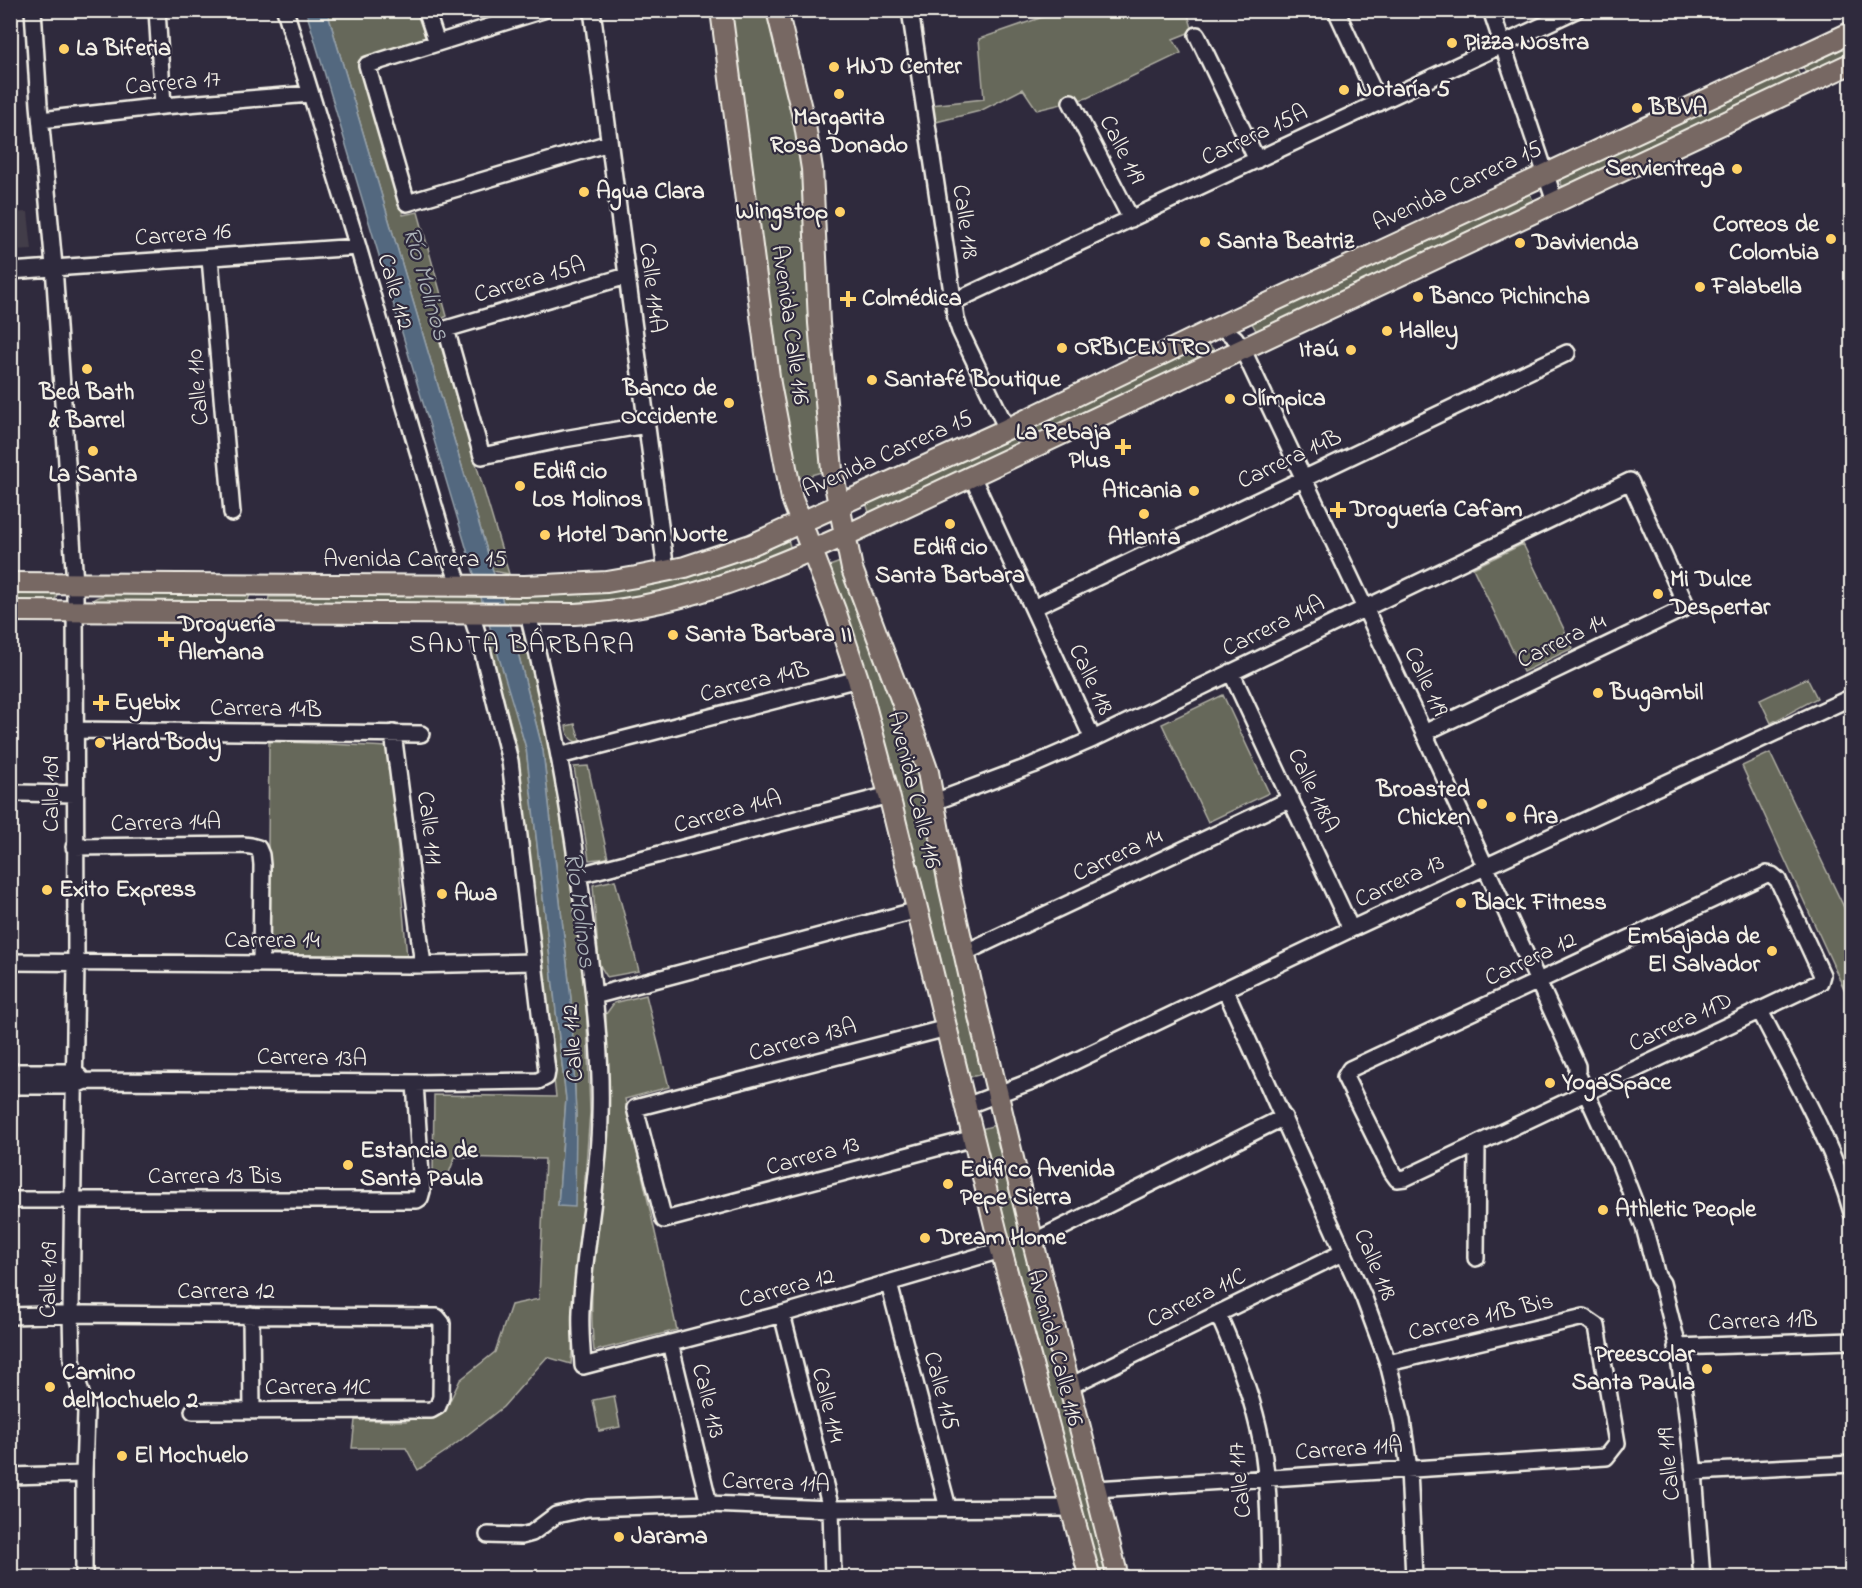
<svg xmlns="http://www.w3.org/2000/svg" width="1862" height="1588" font-family="'Indie Flower',sans-serif">
	<style>
		.built { fill: #433c48 }
		.green { fill: #66685a; stroke: #adaca1; stroke-width: 1.5 }
		.water { fill: #53687f; stroke: #939fa9; stroke-width: 1.5 }
		.lines { fill: none; stroke-linecap: round; stroke-linejoin: round }
		.minor-casing { stroke: #f4f1e8; stroke-width: 20 }
		.major-casing { stroke: #f4f1e8; stroke-width: 24 }
		.minor { stroke: #2f2a3d; stroke-width: 15 }
		.major { stroke: #776864; stroke-width: 20 }
		.poi-dot { fill: #ffd166; stroke: #2f2a3d; stroke-width: 2 }
		.labels { text-anchor: middle; dominant-baseline: central; stroke-width: 4.5; stroke-linejoin: round; paint-order: stroke }
		.poi-label { font-size: 24px; font-weight: bold; fill: #f4f1e8; stroke: #2f2a3d; text-anchor: start }
		.street-label { font-size: 24px; fill: #f4f1e8; stroke: #2f2a3d }
		.water-label { font-size: 26px; font-style: italic; fill: #acb3b9; stroke: #2f2a3d }
		.quarter-label { font-size: 27px; letter-spacing: 1.5px; fill: #f4f1e8; stroke: #2f2a3d }
	</style>
	<rect width="100%" height="100%" fill="#2f2a3d"/>
	<filter id="ink" filterUnits="userSpaceOnUse"><feTurbulence type="fractalNoise" baseFrequency=".0167" numOctaves="2"/><feDisplacementMap in="SourceGraphic" scale="12" xChannelSelector="R" yChannelSelector="G"/><feConvolveMatrix kernelMatrix="1 2 1 2 8 2 1 2 1" color-interpolation-filters="sRGB"/></filter>
	<g filter="url(#ink)">
		<path class="built" d="M28 212 32 250 11 251V213Z"/>
		<path class="green" d="M327 11H416L427 42 363 67 403 215 418 212 447 316 434 323 509 574 493 571Z
			M728 11H770L800 132 825 471 794 480 781 418Z
			M1060 11H1187L1193 31 1173 39 1181 53 1087 98 1037 110 1023 89 980 111 932 123 931 105 984 99 979 39Z
			M1851 39V55L1807 75 1801 63Z
			M1795 66 1801 78 1568 187 1562 186 1560 181 1564 175Z
			M1528 191 1533 200 1257 332 1249 318Z
			M1204 340 1216 352C1102 407 985 459 870 515L865 500Z
			M787 537 792 552 738 572 674 590 608 606 505 609 500 594 569 593Z
			M1523 544 1573 648 1523 672 1473 568Z
			M843 561 920 770 987 1073 970 1077 952 1006 938 966 824 568Z
			M11 589H54L57 593 56 598 53 601 11 600Z
			M167 592H251L248 600 249 604 95 603 94 599C103 592 152 592 167 592Z
			M317 593H480L484 607 309 604 268 602 269 597H302Z
			M492 630 526 748 566 1099 558 1206 576 1117 571 999 543 751 513 633 525 634 554 749 586 995 590 1112 571 1364 547 1357 503 1407 448 1450 418 1470 406 1448H352L355 1420 406 1421 446 1409 460 1380 495 1352 511 1305 539 1299 545 1159 455 1157 449 1173 433 1175 434 1095 556 1097 517 747 485 631Z
			M1807 678 1817 698 1771 723 1760 700Z
			M1223 695 1269 793 1208 822 1162 724Z
			M575 724 581 743C571 742 567 736 566 726Z
			M269 741 389 747 407 958 267 954Z
			M1770 753 1851 922V1004L1742 766Z
			M588 766 608 858 589 860 574 767Z
			M615 880 639 971 607 977 599 964 593 885Z
			M646 995 669 1087 625 1099 677 1330 594 1351C585 1268 605 1187 608 1105 610 1075 604 1044 606 1014L614 1003Z
			M999 1124 1113 1577H1094L978 1130Z
			M614 1396 620 1427 599 1431 593 1400Z"/>
		<path class="water" d="M306 11H327L493 571 513 633 543 751 571 999 576 1117 575 1207 558 1206 566 1099 526 748Z"/>
		<g class="lines">
			<g class="minor-casing">
				<path id="minor" d="M33 10 39 105 54 266 75 584 76 963 71 1314 72 1360 86 1412 84 1474V1578
					M157 10 163 106
					M285 10 358 247 447 550 460 586
					M426 10 437 43
					M543 10 367 65 407 203 609 143
					M592 10 666 571
					M910 10 956 319 960 331 1007 429
					M1336 10 1379 103
					M1491 10 1555 202
					M1197 35 1257 160
					M1071 102 1131 219
					M41 120 163 106 310 94
					M210 258 232 513
					M10 271 358 247
					M627 276 446 329 482 456 564 439 646 425
					M953 302 1576 10
					M1220 326 1235 338 1242 348 1424 733 1577 1066V1073L1614 1154 1619 1162 1644 1227 1657 1276 1662 1283 1676 1339 1686 1407 1694 1472 1702 1578
					M972 476 1093 739
					M1033 608 1567 353
					M528 614C554 718 573 825 586 931 594 993 602 1055 600 1117 599 1182 584 1246 581 1311 580 1329 582 1348 583 1366L782 1314 1001 1250
					M1231 672 1351 929
					M75 730 421 734
					M393 733 423 965
					M559 756 858 679
					M18 793 75 794
					M934 802 1033 765 1093 739 1630 481 1687 607 1424 733
					M74 847 243 845 251 846 258 848 261 855 262 865 261 963
					M1767 874 1772 875 1778 880 1822 975 1820 982 1405 1178 1397 1179 1392 1172 1345 1077 1350 1069Z
					M579 875 889 795
					M964 953 1291 799
					M10 962 410 965 533 962
					M1225 989 1364 1298 1388 1363 1402 1420 1409 1469 1414 1578
					M594 996 918 910
					M1760 1011C1793 1076 1833 1142 1852 1213
					M947 1028 635 1108 664 1220 974 1138
					M10 1072H74L80 1077
					M10 1086H73L85 1081 415 1083 538 1081 546 1077 547 1071 510 761 481 645 471 614
					M966 1106 1040 1078 1351 929 1852 697
					M10 1200H417L420 1198 422 1191 415 1083
					M1033 1242 1284 1117
					M1476 1258 1477 1144
					M889 1284 948 1508
					M782 1314 831 1509 833 1578
					M1218 1314C1234 1350 1249 1387 1258 1426 1270 1475 1269 1528 1270 1578
					M251 1315 252 1410
					M10 1316 84 1314 433 1317H437L442 1323 441 1397 438 1406 431 1410 193 1411
					M670 1343 709 1504
					M1676 1347 1852 1341
					M1070 1386 1344 1252
					M1694 1472 1852 1464
					M10 1476 84 1474
					M1096 1489 1606 1457 1617 1443 1597 1326 1584 1317 1388 1363
					M488 1535 521 1536 532 1533 556 1515 588 1508 709 1504 831 1509 1070 1508"/>
			</g>
			<g class="major-casing">
				<path id="major" d="M721 10 770 384 792 499 835 610 858 679 889 795 1001 1250 1090 1578
					M777 10 805 125 812 169 819 323 832 470 852 569 917 741 928 772 949 885 972 987 1033 1242 1118 1578
					M10 583 525 586 607 582 636 577 685 567 751 545 1007 429 1220 326 1852 32
					M10 611 574 614C675 609 762 573 853 532L1852 63"/>
			</g>
			<use href="#minor" class="minor"/>
			<use href="#major" class="major"/>
		</g>
	</g>
	<g class="poi-dot">
		<circle cx="1452" cy="43" r="6"/>
		<circle cx="64" cy="49" r="6"/>
		<circle cx="834" cy="67" r="6"/>
		<circle cx="1344" cy="90" r="6"/>
		<circle cx="839" cy="94" r="6"/>
		<circle cx="1637" cy="108" r="6"/>
		<circle cx="1737" cy="169" r="6"/>
		<circle cx="584" cy="192" r="6"/>
		<circle cx="840" cy="212" r="6"/>
		<circle cx="1831" cy="239" r="6"/>
		<circle cx="1205" cy="242" r="6"/>
		<circle cx="1520" cy="243" r="6"/>
		<circle cx="1700" cy="287" r="6"/>
		<circle cx="1418" cy="297" r="6"/>
		<path d="M845 290h6v6h6v6h-6v6h-6v-6h-6v-6h6z"/>
		<circle cx="1387" cy="331" r="6"/>
		<circle cx="1062" cy="348" r="6"/>
		<circle cx="1351" cy="350" r="6"/>
		<circle cx="87" cy="369" r="6"/>
		<circle cx="872" cy="380" r="6"/>
		<circle cx="1230" cy="399" r="6"/>
		<circle cx="729" cy="403" r="6"/>
		<path d="M1120 438h6v6h6v6h-6v6h-6v-6h-6v-6h6z"/>
		<circle cx="93" cy="451" r="6"/>
		<circle cx="520" cy="486" r="6"/>
		<circle cx="1194" cy="491" r="6"/>
		<path d="M1335 501h6v6h6v6h-6v6h-6v-6h-6v-6h6z"/>
		<circle cx="1144" cy="514" r="6"/>
		<circle cx="950" cy="524" r="6"/>
		<circle cx="545" cy="535" r="6"/>
		<circle cx="1658" cy="594" r="6"/>
		<circle cx="673" cy="635" r="6"/>
		<path d="M163 630h6v6h6v6h-6v6h-6v-6h-6v-6h6z"/>
		<circle cx="1598" cy="693" r="6"/>
		<path d="M98 694h6v6h6v6h-6v6h-6v-6h-6v-6h6z"/>
		<circle cx="100" cy="743" r="6"/>
		<circle cx="1482" cy="804" r="6"/>
		<circle cx="1511" cy="817" r="6"/>
		<circle cx="47" cy="890" r="6"/>
		<circle cx="442" cy="894" r="6"/>
		<circle cx="1461" cy="903" r="6"/>
		<circle cx="1772" cy="951" r="6"/>
		<circle cx="1550" cy="1083" r="6"/>
		<circle cx="348" cy="1165" r="6"/>
		<circle cx="948" cy="1184" r="6"/>
		<circle cx="1603" cy="1210" r="6"/>
		<circle cx="925" cy="1238" r="6"/>
		<circle cx="1707" cy="1369" r="6"/>
		<circle cx="50" cy="1387" r="6"/>
		<circle cx="122" cy="1456" r="6"/>
		<circle cx="619" cy="1537" r="6"/>
	</g>
	<g class="labels">
		<g class="poi-label">
			<text x="1464" y="43">Pizza Nostra</text>
			<text x="76" y="49">La Biferia</text>
			<text x="846" y="67">HND Center</text>
			<text x="1356" y="90">Notaría 5</text>
			<text x="1649" y="108">BBVA</text>
			<text x="839" y="118" text-anchor="middle">Margarita<tspan x="839" dy="28">Rosa Donado</tspan></text>
			<text x="1725" y="169" text-anchor="end">Servientrega</text>
			<text x="596" y="192">Agua Clara</text>
			<text x="828" y="212" text-anchor="end">Wingstop</text>
			<text x="1819" y="225" text-anchor="end">Correos de<tspan x="1819" dy="28">Colombia</tspan></text>
			<text x="1217" y="242">Santa Beatriz</text>
			<text x="1532" y="243">Davivienda</text>
			<text x="1712" y="287">Falabella</text>
			<text x="1430" y="297">Banco Pichincha</text>
			<text x="862" y="299">Colmédica</text>
			<text x="1399" y="331">Halley</text>
			<text x="1074" y="348">ORBICENTRO</text>
			<text x="1339" y="350" text-anchor="end">Itaú</text>
			<text x="884" y="380">Santafé Boutique</text>
			<text x="717" y="389" text-anchor="end">Banco de<tspan x="717" dy="28">Occidente</tspan></text>
			<text x="87" y="393" text-anchor="middle">Bed Bath<tspan x="87" dy="28">&amp; Barrel</tspan></text>
			<text x="1242" y="399">Olímpica</text>
			<text x="1111" y="433" text-anchor="end">La Rebaja<tspan x="1111" dy="28">Plus</tspan></text>
			<text x="532" y="472">Edificio<tspan x="532" dy="28">Los Molinos</tspan></text>
			<text x="93" y="475" text-anchor="middle">La Santa</text>
			<text x="1182" y="491" text-anchor="end">Aticania</text>
			<text x="1350" y="510">Droguería Cafam</text>
			<text x="557" y="535">Hotel Dann Norte</text>
			<text x="1144" y="538" text-anchor="middle">Atlanta</text>
			<text x="950" y="548" text-anchor="middle">Edificio<tspan x="950" dy="28">Santa Barbara</tspan></text>
			<text x="1670" y="580">Mi Dulce<tspan x="1670" dy="28">Despertar</tspan></text>
			<text x="178" y="625">Droguería<tspan x="178" dy="28">Alemana</tspan></text>
			<text x="685" y="635">Santa Barbara II</text>
			<text x="1610" y="693">Bugambil</text>
			<text x="114" y="703">Eyebix</text>
			<text x="112" y="743">Hard Body</text>
			<text x="1470" y="790" text-anchor="end">Broasted<tspan x="1470" dy="28">Chicken</tspan></text>
			<text x="1523" y="817">Ara</text>
			<text x="59" y="890">Exito Express</text>
			<text x="454" y="894">Awa</text>
			<text x="1473" y="903">Black Fitness</text>
			<text x="1760" y="937" text-anchor="end">Embajada de<tspan x="1760" dy="28">El Salvador</tspan></text>
			<text x="1562" y="1083">YogaSpace</text>
			<text x="360" y="1151">Estancia de<tspan x="360" dy="28">Santa Paula</tspan></text>
			<text x="960" y="1170">Edifico Avenida<tspan x="960" dy="28">Pepe Sierra</tspan></text>
			<text x="1615" y="1210">Athletic People</text>
			<text x="937" y="1238">Dream Home</text>
			<text x="1695" y="1355" text-anchor="end">Preescolar<tspan x="1695" dy="28">Santa Paula</tspan></text>
			<text x="62" y="1373">Camino<tspan x="62" dy="28">delMochuelo 2</tspan></text>
			<text x="134" y="1456">El Mochuelo</text>
			<text x="631" y="1537">Jarama</text>
		</g>
		<g class="street-label">
			<text transform="translate(173 84) rotate(-5)">Carrera 17</text>
			<text transform="translate(1255 136) rotate(-25)">Carrera 15A</text>
			<text transform="translate(1121 150) rotate(63)">Calle 119</text>
			<text transform="translate(1458 187) rotate(-25)">Avenida Carrera 15</text>
			<text transform="translate(964 222) rotate(82)">Calle 118</text>
			<text transform="translate(183 236) rotate(-4)">Carrera 16</text>
			<text transform="translate(530 281) rotate(-16)">Carrera 15A</text>
			<text transform="translate(651 288) rotate(83)">Calle 114A</text>
			<text transform="translate(394 292) rotate(74)">Calle 112</text>
			<text transform="translate(789 325) rotate(82)">Avenida Calle 116</text>
			<text transform="translate(199 387) rotate(-95)">Calle 110</text>
			<text transform="translate(888 455) rotate(-24)">Avenida Carrera 15</text>
			<text transform="translate(1290 460) rotate(-25)">Carrera 14B</text>
			<text x="415" y="560">Avenida Carrera 15</text>
			<text transform="translate(1274 627) rotate(-26)">Carrera 14A</text>
			<text transform="translate(1562 642) rotate(-26)">Carrera 14</text>
			<text transform="translate(1090 680) rotate(65)">Calle 118</text>
			<text transform="translate(1425 682) rotate(65)">Calle 119</text>
			<text transform="translate(755 683) rotate(-14)">Carrera 14B</text>
			<text transform="translate(266 710) rotate(1)">Carrera 14B</text>
			<text transform="translate(913 790) rotate(76)">Avenida Calle 116</text>
			<text transform="translate(1312 791) rotate(65)">Calle 118A</text>
			<text transform="translate(52 794) rotate(-90)">Calle 109</text>
			<text transform="translate(728 813) rotate(-15)">Carrera 14A</text>
			<text transform="translate(166 824) rotate(-1)">Carrera 14A</text>
			<text transform="translate(428 828) rotate(83)">Calle 111</text>
			<text transform="translate(1118 856) rotate(-25)">Carrera 14</text>
			<text transform="translate(1400 882) rotate(-25)">Carrera 13</text>
			<text x="272" y="941">Carrera 14</text>
			<text transform="translate(1531 960) rotate(-25)">Carrera 12</text>
			<text transform="translate(1681 1023) rotate(-25)">Carrera 11D</text>
			<text transform="translate(803 1041) rotate(-15)">Carrera 13A</text>
			<text transform="translate(574 1043) rotate(-94)">Calle 112</text>
			<text transform="translate(312 1059) rotate(1)">Carrera 13A</text>
			<text transform="translate(813 1157) rotate(-15)">Carrera 13</text>
			<text x="215" y="1177">Carrera 13 Bis</text>
			<text transform="translate(1374 1265) rotate(67)">Calle 118</text>
			<text transform="translate(50 1280) rotate(-89)">Calle 109</text>
			<text transform="translate(787 1289) rotate(-15)">Carrera 12</text>
			<text x="226" y="1292">Carrera 12</text>
			<text transform="translate(1197 1299) rotate(-26)">Carrera 11C</text>
			<text transform="translate(1481 1318) rotate(-13)">Carrera 11B Bis</text>
			<text transform="translate(1763 1322) rotate(-2)">Carrera 11B</text>
			<text transform="translate(1054 1348) rotate(75)">Avenida Calle 116</text>
			<text x="318" y="1388">Carrera 11C</text>
			<text transform="translate(940 1391) rotate(75)">Calle 115</text>
			<text transform="translate(707 1401) rotate(76)">Calle 113</text>
			<text transform="translate(827 1405) rotate(76)">Calle 114</text>
			<text transform="translate(1349 1450) rotate(-4)">Carrera 11A</text>
			<text transform="translate(1670 1464) rotate(-96)">Calle 119</text>
			<text transform="translate(1241 1480) rotate(-96)">Calle 117</text>
			<text transform="translate(776 1484) rotate(2)">Carrera 11A</text>
		</g>
		<g class="water-label">
			<text transform="translate(425 284) rotate(74)">Río Molinos</text>
			<text transform="translate(579 910) rotate(83)">Río Molinos</text>
		</g>
		<g class="quarter-label">
			<text x="522" y="645">SANTA BÁRBARA</text>
		</g>
	</g>
	<rect width="1862" height="1588" fill="none" stroke="#2f2a3d" stroke-width="36"/>
	<rect x="18" y="18" width="1826" height="1552" fill="none" stroke="#f4f1e8" stroke-width="2" filter="url(#ink)"/>
</svg>
